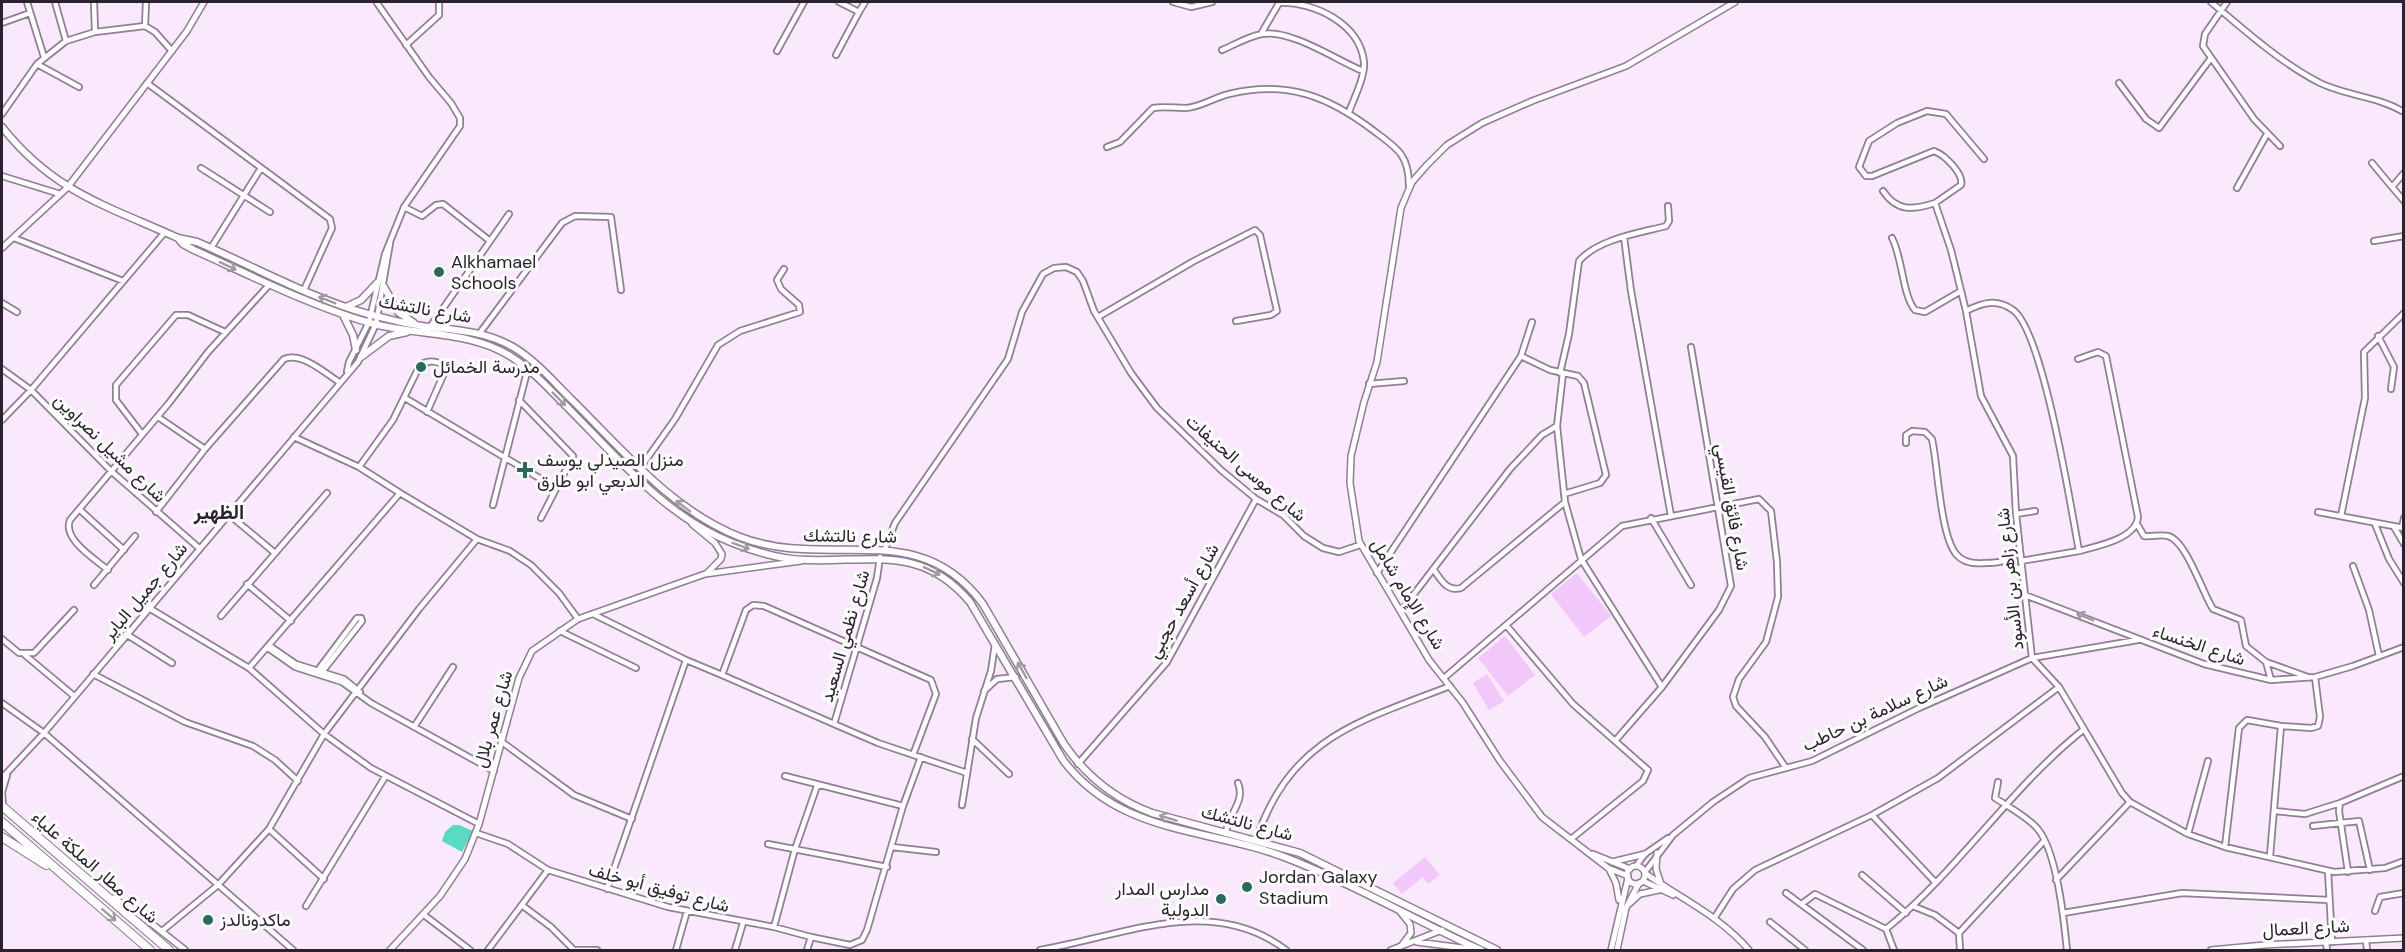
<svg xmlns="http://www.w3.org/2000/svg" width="2405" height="952" font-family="'DM Sans',Vazirmatn,sans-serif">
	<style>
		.green { fill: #f2c7fa }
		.water { fill: #5adac0 }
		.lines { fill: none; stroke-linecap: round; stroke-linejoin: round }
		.minor-casing { stroke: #917d95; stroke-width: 8 }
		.tertiary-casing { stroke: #917d95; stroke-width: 8 }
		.secondary-casing { stroke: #917d95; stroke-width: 9 }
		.motorway-casing { stroke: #917d95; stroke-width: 10 }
		.minor { stroke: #fff; stroke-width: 4.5 }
		.tertiary { stroke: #fff; stroke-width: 5 }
		.secondary { stroke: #fff; stroke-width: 6 }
		.motorway { stroke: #fff; stroke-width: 8 }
		.oneway { stroke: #9f9ca0 }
		.poi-dot { fill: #276b5d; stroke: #fcfcfc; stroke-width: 2 }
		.labels { text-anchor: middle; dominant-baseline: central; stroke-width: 6; stroke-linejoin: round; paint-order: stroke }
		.poi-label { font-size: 18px; fill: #2a222c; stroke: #fcfcfc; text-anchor: start }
		.street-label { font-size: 18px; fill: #2a222c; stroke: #fcfcfc }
		.neighbourhood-label { font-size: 20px; font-weight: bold; fill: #2a222c; stroke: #fcfcfc }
	</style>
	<rect width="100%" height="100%" fill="#fae8fd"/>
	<path class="green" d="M1577 573 1611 616 1584 637 1551 594Z
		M1505 636 1535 675 1508 696 1478 658Z
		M1487 674 1504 701 1489 710 1473 683Z
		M1425 857 1440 875 1428 884 1423 877 1402 894 1393 883Z"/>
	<path class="water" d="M453 825H459L473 831 462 852 442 841 445 832Z"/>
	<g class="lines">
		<g class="minor-casing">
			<path id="minor" d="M27 2 44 57
				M55 2 66 41
				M94 2 95 32
				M1173 2 1191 7 1212 2
				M2211 2C2244 30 2281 63 2320 83 2347 96 2377 96 2404 112
				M2227 2 2205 34 2203 46 2254 119 2280 146
				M859 12 865 2
				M2 23 30 13
				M145 26 146 2
				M1261 34 1279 3C1314 1 1360 24 1364 62 1365 77 1354 98 1349 112
				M406 45 439 15V2
				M1222 50C1234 45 1249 36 1262 34 1291 29 1336 60 1363 71
				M777 51 804 2
				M836 55 859 12 839 2
				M37 64 79 87
				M147 83 330 219 332 228 304 290
				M2119 83 2146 119 2159 128 2211 58
				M2 114 37 64 66 41 95 32 145 26 155 32 172 51
				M1107 147 1120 142 1153 108C1164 106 1174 108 1185 108 1199 108 1215 97 1229 94 1287 80 1328 96 1374 131 1398 149 1409 155 1409 186
				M2372 163 2392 187
				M201 168 270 212
				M2404 173 2392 187 2404 201
				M2 176 60 194
				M2237 188 2267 134
				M1883 191C1897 212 1913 210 1935 203
				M404 207 422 216 436 205 443 204 490 241
				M1624 237 1631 291 1671 516
				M14 238 123 281
				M1892 238C1903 259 1902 294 1915 310L1925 312 1961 291
				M2374 241 2404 236
				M211 248 261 168
				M2 303 17 312
				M1966 311 1951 250 1935 203 1961 185C1964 174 1945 155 1934 151L1872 176H1866L1859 167 1869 141 1897 123 1927 111 1946 114 1984 159
				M1098 317 1194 261 1255 230 1260 235 1277 311 1271 315 1236 321
				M430 327 509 214
				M479 334 562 223 575 216 611 217 621 290
				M2378 336 2394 367 2391 389
				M1521 356 1550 370 1578 376 1584 383 1606 475 1600 483 1564 494
				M2078 359 2098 352 2106 356 2138 517C2136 539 2097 546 2079 551
				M2 369 31 390 111 471 199 548
				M347 371 349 362 369 322 385 254 404 207 460 126V118L451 103 429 77 377 3
				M1560 373 1569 334 1579 261C1598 239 1639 233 1666 226L1669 221 1668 206
				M1563 373 1557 426 1565 502 1581 559 1662 687
				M1369 384 1404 381
				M405 398 556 488
				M519 400 573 456 541 518
				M158 417 205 449
				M2 420 31 390 165 232
				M142 434 116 400V385L176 315H188L225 332
				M294 437 359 467 400 493
				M1906 443V435L1912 431 1925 432 1932 439C1938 466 1940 534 1956 554 1963 563 1974 564 1985 563 2000 563 2007 561 2020 552
				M359 467 393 420 420 365C428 360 441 360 446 369L427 412
				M641 467 675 419 718 345 740 331 800 312 799 305 781 289 777 280 784 269
				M493 505 528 368
				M79 509 124 550
				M156 512 205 449 284 359C302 352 325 373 339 382
				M2318 512 2404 528
				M227 513 275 553
				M2016 514 2035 511
				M2341 516 2365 398 2364 352 2404 313
				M1651 518 1691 585
				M2137 524 2144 536C2152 537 2160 534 2168 536 2186 540 2203 594 2213 609L2241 620 2246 646 2266 662 2271 680
				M2375 524 2389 559 2404 583
				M2394 527 2404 544
				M2402 528 2404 518
				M885 549 895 523 1008 359 1022 312 1043 274 1054 268 1066 267 1077 272 1083 281 1094 311 1131 373 1157 408 1221 470 1256 499 1283 515 1304 536 1323 548 1339 552 1360 545
				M880 557 877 578 834 724 878 743 967 773
				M2021 561 2079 551C2071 508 2043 331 2013 310 1996 298 1982 303 1966 311L1981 396 2013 456 2016 514 2032 658 2059 687 2122 793 2130 802 2188 834 2225 847 2334 872 2385 868 2404 861
				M2005 562 2022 570
				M2353 566 2369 610 2379 656
				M1433 569C1441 579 1446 592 1461 588L1565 502
				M108 570C95 559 62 539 70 520L169 403 208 352 269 285
				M1377 573 1521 356 1532 322
				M247 584 291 621
				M94 585 135 536
				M2025 595 2204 664 2271 680 2315 677 2353 666 2404 647
				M149 608 249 668 400 493 477 539 510 551 531 565 559 593 578 619
				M1401 611 1510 469 1542 435 1557 426
				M593 614 686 660 607 889
				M221 616 327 493
				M1506 625 1573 704 1648 770 1643 781 1571 839
				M560 631 636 668
				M126 634 172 663
				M2 639 19 653H34L74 610
				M270 646 296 664 344 679 360 692
				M268 648 295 667 342 682 371 703 494 771
				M25 655 74 696
				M686 660 722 675 746 610 753 605 764 606 931 680 936 694 913 755
				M2266 662 2308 677
				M249 668 324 734 371 768 479 824
				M318 670 357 618H361
				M322 672 362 621 361 618
				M93 674 185 722 253 746 275 760 298 781
				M722 675 834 724
				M1444 678 1622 526 1759 499 1771 511 1777 562 1778 597 1766 642 1739 679 1733 697 1736 706 1765 737 1786 768
				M984 691 997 679 1016 677
				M2 703 44 733 293 950
				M414 727 453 667
				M972 739 1009 774
				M1615 741 1662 687 1719 610 1731 586 1691 347
				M502 742 574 795 632 819
				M1078 764 1167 662 1256 499
				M785 776 903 806
				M2 778 44 733 358 362 376 324 390 243
				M1998 782 1995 798C2009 807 2026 816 2037 828 2057 851 2064 920 2067 950
				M2340 803 2339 811 2348 872
				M962 805 976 718 991 671 995 644
				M3 806 2 792 7 775
				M2274 811 2305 814 2340 803 2404 776
				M1872 815 1935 882
				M2313 826 2359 821 2370 870
				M269 829 324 879
				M476 833 508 844 548 870
				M1226 833C1227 815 1246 802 1238 783
				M2188 834 2208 761
				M1256 840C1291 737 1358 722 1450 686
				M768 844 887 867
				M892 847 936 852
				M2225 847 2239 728 2247 720 2281 726
				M2270 856 2281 726 2311 728 2318 726 2320 717 2315 677
				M1636 866 1645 854 1668 838
				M2328 871 2332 942
				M1645 872 1673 835 1713 802 1749 778 1812 761 1919 708 2032 658 2138 640
				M1862 875 1906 913
				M2056 880 2130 802
				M1786 893 1863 950
				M1803 903 1815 894 1886 929 1894 950
				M306 906 385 777
				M523 906 551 927 574 950
				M1913 906 1935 915 1959 933
				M2375 911 2380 897 2404 893
				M2063 913 2182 893 2329 900
				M424 915 470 950
				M1715 917 1733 889 1755 870 1872 815 1938 778 2059 687
				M1770 922 1805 950
				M774 927 795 849 817 786
				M1886 929C1959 870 2010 788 2083 730
				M162 931 218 885 269 829 324 734 419 609 477 539
				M2366 940 2367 950
				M2326 942 2327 950
				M488 950 548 870 668 907 774 927 811 937 850 945 862 940 867 930 903 806 921 757
				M576 950H597
				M676 950 687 911
				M735 950 743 923
				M807 950 811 937
				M1040 950C1123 936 1211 893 1286 950
				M1960 950 1959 933 2044 841"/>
		</g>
		<g class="tertiary-casing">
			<path id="tertiary" d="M2 248 67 188 187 31 204 2
				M692 524 715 543 722 554 721 559 707 573
				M1657 853 1656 869 1661 884
				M1593 854 1630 869
				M1612 862 1645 854
				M1627 875a9 9 0 1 1 18 0a9 9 0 1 1-18 0Z
				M1609 869 1616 883 1619 900
				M1645 873C1681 899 1720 916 1749 950
				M1628 876 1608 868 1542 817 1500 761 1463 703 1429 660 1359 541 1350 483 1351 456 1364 402 1377 362 1401 208 1412 182 1427 165 1447 145 1482 123 1532 101 1626 66 1735 2
				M1643 881 1673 895
				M114 898 142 916 185 950
				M1629 904 1640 894 1659 890
				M1401 913 1410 924 1411 933 1402 945
				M1417 942 1478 950
				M390 950 440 896 465 859 479 824 519 678 532 651 578 619 705 574 801 561
				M1391 950 1442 930
				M1611 950 1628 878
				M1617 950 1626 908 1639 883
				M2211 950 2264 945 2404 938"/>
		</g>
		<g class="secondary-casing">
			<path id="secondary" d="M2 127C54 192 105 205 178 238L197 242C253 266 308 297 368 314 388 319 409 325 430 327 458 330 487 332 513 347 535 360 552 380 570 398 622 449 671 510 740 537 828 571 918 515 983 604L1064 744C1086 776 1114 799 1152 813L1300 853 1497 950
				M178 238 183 244 194 250C252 276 309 305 370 323 416 336 468 330 510 356 533 370 551 391 570 410 620 460 666 517 733 543 756 552 783 560 808 560 873 562 922 545 970 602L1063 760C1121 837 1212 827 1292 860 1356 885 1418 922 1481 950
				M384 287 398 312 414 323
				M346 307 361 300 377 283
				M343 315 353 335 356 350
				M361 357 389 336 407 332"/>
		</g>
		<g class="motorway-casing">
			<path id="motorway" d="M2 806 169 950
				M2 822 150 950
				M2 837 46 865"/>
		</g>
		<use href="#minor" class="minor"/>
		<use href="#tertiary" class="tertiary"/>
		<use href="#secondary" class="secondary"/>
		<use href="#motorway" class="motorway"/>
	</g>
	<defs><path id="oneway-shaft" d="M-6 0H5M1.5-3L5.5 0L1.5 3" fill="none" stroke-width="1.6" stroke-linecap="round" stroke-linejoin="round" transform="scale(1.5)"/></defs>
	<g class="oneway">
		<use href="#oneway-shaft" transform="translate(228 266) rotate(25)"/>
		<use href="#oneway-shaft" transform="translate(327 300) rotate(-158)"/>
		<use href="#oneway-shaft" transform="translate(559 399) rotate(45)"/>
		<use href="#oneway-shaft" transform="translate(683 506) rotate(-143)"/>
		<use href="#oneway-shaft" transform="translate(741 546) rotate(20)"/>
		<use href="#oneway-shaft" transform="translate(932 571) rotate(25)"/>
		<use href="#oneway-shaft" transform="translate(2085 617) rotate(-157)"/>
		<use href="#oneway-shaft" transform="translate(1022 670) rotate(-119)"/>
		<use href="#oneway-shaft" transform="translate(1168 818) rotate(-163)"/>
		<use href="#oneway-shaft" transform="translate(109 915) rotate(41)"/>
	</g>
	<g class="poi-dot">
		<circle cx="439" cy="272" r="6"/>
		<circle cx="421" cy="367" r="6"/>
		<path d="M522 461h6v6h6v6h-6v6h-6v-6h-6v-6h6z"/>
		<circle cx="1247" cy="887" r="6"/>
		<circle cx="1221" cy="899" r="6"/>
		<circle cx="208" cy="920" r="6"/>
	</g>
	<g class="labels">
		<g class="poi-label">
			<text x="451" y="262">Alkhamael<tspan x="451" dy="21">Schools</tspan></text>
			<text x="433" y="367">مدرسة الخمائل</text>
			<text x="537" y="460">منزل الصيدلي يوسف<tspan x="537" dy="21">الدبعي ابو طارق</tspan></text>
			<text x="1259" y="877">Jordan Galaxy<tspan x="1259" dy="21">Stadium</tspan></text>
			<text x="1209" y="889" text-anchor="end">مدارس المدار<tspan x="1209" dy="21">الدولية</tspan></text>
			<text x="220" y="920">ماكدونالدز</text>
		</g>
		<g class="street-label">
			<text transform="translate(425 309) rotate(10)">شارع نالتشك</text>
			<text transform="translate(110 448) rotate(44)">شارع مشيل نصراوين</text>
			<text transform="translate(1246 468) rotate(41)">شارع موسى الحنيفات</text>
			<text transform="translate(1732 507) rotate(80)">شارع فائق القيسي</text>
			<text transform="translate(850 536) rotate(1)">شارع نالتشك</text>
			<text transform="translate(2010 579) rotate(-96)">شارع زاهر بن الأسود</text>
			<text transform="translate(145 591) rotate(-50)">شارع جميل الباير</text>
			<text transform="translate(1408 594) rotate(59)">شارع الإمام شامل</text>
			<text transform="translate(1183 601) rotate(-61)">شارع أسعد حجبي</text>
			<text transform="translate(845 636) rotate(-74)">شارع نظمي السعيد</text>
			<text transform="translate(2199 645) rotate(18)">شارع الخنساء</text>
			<text transform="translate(1875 713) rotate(-25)">شارع سلامة بن حاطب</text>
			<text transform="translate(493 719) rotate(-74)">شارع عمر بلال</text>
			<text transform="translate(1247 823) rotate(15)">شارع نالتشك</text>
			<text transform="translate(95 867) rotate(41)">شارع مطار الملكة علياء</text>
			<text transform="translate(659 888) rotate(15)">شارع توفيق أبو خلف</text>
			<text transform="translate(2306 928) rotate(-3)">شارع العمال</text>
		</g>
		<g class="neighbourhood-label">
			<text x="219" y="512">الظهير</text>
		</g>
	</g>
	<rect width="2405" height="952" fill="none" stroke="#2a222c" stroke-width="6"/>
</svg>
